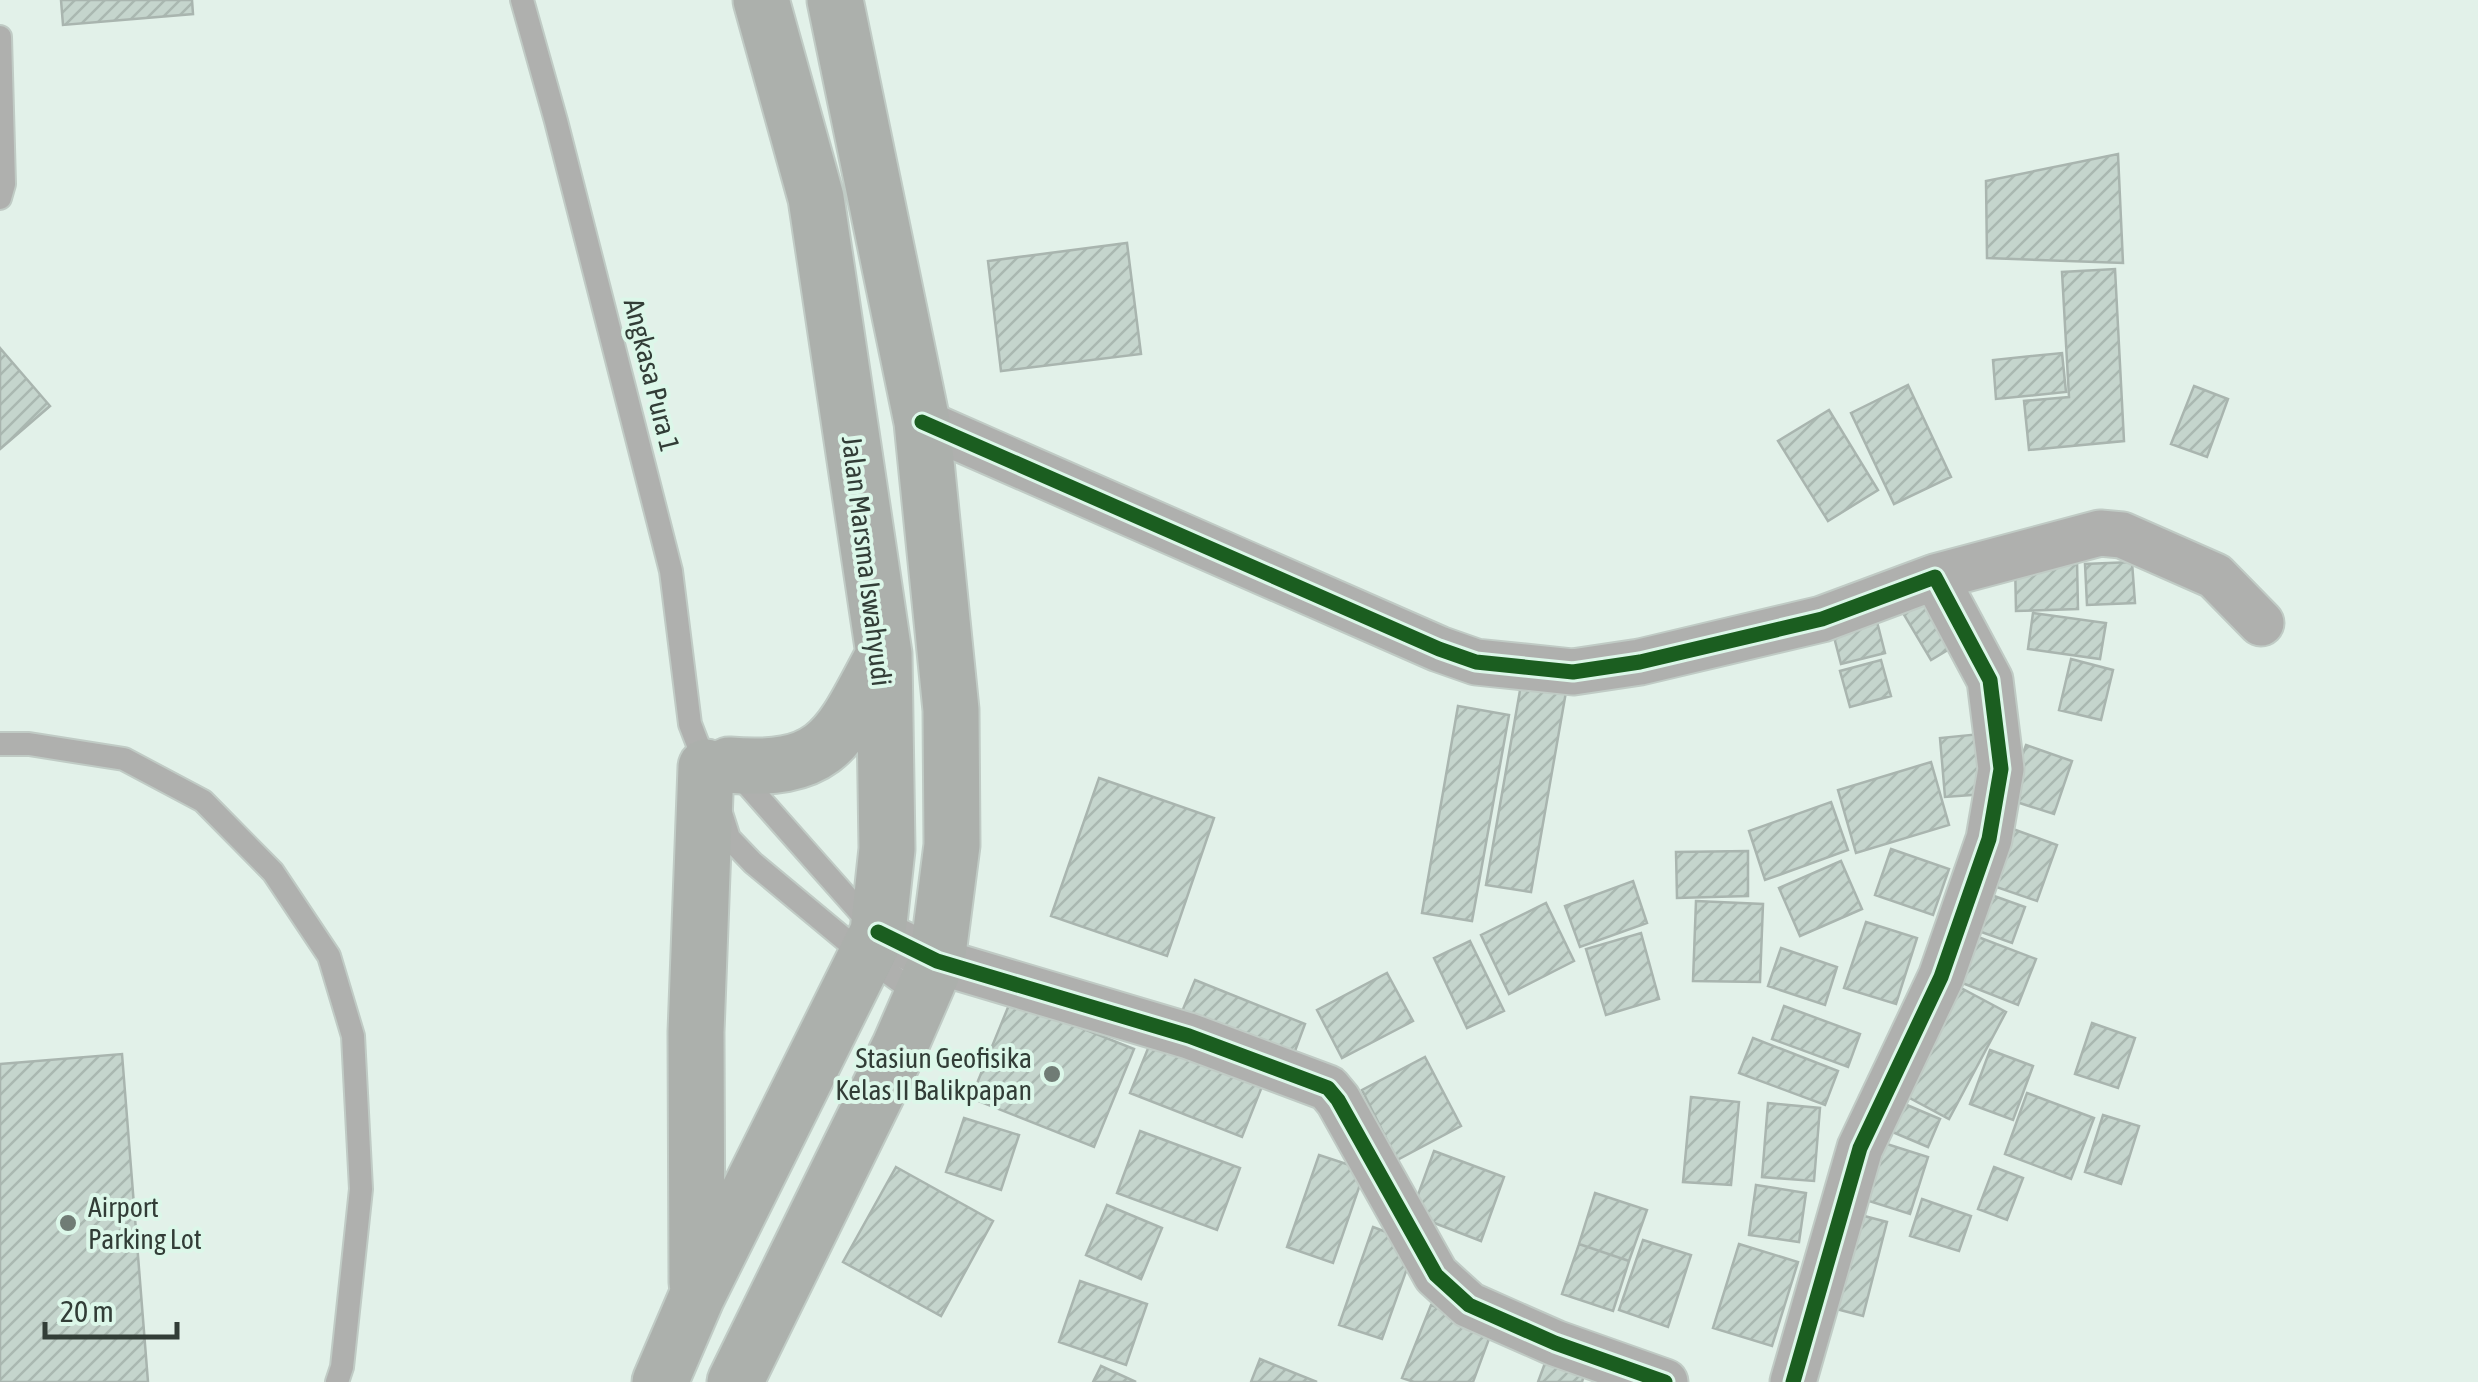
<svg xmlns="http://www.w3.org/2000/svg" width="2478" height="1382" font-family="'Asap Condensed',sans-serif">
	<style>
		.building { fill: url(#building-hatch); stroke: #a9b5af; stroke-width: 2.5 }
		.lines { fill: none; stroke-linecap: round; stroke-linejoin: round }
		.service-casing { stroke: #c0cbc5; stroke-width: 26 }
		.minor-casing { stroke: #c0cbc5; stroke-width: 49 }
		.trunk-casing { stroke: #c0cbc5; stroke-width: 59 }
		.service { stroke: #afb0ae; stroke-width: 22 }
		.minor { stroke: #afb0ae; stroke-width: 45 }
		.trunk { stroke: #acb0ac; stroke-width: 55 }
		.cycleway-casing { stroke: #dcf7e9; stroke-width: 21 }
		.cycleway { stroke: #1b5e20; stroke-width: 15 }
		.poi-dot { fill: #707c75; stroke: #dcf7e9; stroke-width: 4 }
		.labels { text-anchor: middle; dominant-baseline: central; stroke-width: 8; stroke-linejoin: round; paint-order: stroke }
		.street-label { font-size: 28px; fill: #323d37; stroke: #dcf7e9 }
		.poi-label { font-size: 28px; fill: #323d37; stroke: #dcf7e9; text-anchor: end }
	</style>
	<defs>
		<pattern id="building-hatch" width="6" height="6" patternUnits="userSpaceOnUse" patternTransform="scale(2.5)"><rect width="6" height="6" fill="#c5d5cd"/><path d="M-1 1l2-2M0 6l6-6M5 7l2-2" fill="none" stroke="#aab8b1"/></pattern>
	</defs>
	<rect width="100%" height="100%" fill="#e2f1e9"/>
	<path class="building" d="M61 0H192L193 14 63 25Z
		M2118 154 2123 263 1987 258 1986 181Z
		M1127 243 1141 354 1001 371 988 261Z
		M2115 269 2124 441 2029 450 2024 401 2069 397 2062 272Z
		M0 348 50 406 0 449Z
		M2062 353 2066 392 1996 399 1993 360Z
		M1908 385 1951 477 1894 504 1851 413Z
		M2194 386 2228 399 2207 457 2171 444Z
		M1829 410 1878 490 1828 521 1778 441Z
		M2077 560 2078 609 2016 611 2015 561Z
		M2132 562 2135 603 2087 605 2085 564Z
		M1927 585 1961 642 1931 660 1897 603Z
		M1873 606 1885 653 1841 664 1829 618Z
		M2033 613 2106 623 2100 659 2028 649Z
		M2071 659 2113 670 2101 720 2059 710Z
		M1881 660 1891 696 1850 707 1840 671Z
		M1522 679 1567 686 1531 892 1486 885Z
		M1458 706 1509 715 1472 921 1422 913Z
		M1980 734 1985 794 1945 797 1940 738Z
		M2026 745 2072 761 2054 814 2007 799Z
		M1931 762 1949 825 1856 853 1838 790Z
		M1099 778 1214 818 1167 956 1051 916Z
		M1831 802 1848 850 1765 880 1749 831Z
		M1999 824 2057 845 2037 901 1979 881Z
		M1891 849 1949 869 1933 915 1875 895Z
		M1748 851V896L1677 898 1676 852Z
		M1841 861 1862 909 1800 936 1779 888Z
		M1633 881 1647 923 1580 947 1565 906Z
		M1983 892 2025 907 2012 943 1970 928Z
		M1696 901 1763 904 1760 982 1693 981Z
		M1546 903 1574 961 1509 994 1481 935Z
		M1866 922 1917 938 1896 1004 1844 988Z
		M1965 932 2036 959 2018 1005 1947 977Z
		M1641 933 1659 999 1606 1015 1586 949Z
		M1470 941 1504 1011 1467 1028 1434 958Z
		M1781 948 1837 967 1825 1005 1768 986Z
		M1387 973 1413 1021 1342 1058 1317 1010Z
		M1195 980 1305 1024 1292 1059 1181 1014Z
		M1948 981 2006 1012 1949 1119 1891 1088Z
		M1011 1000 1134 1049 1094 1147 971 1098Z
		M1784 1006 1860 1034 1848 1067 1772 1039Z
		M2092 1023 2135 1038 2118 1088 2075 1074Z
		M1753 1038 1838 1071 1825 1105 1739 1073Z
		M1151 1041 1263 1084 1242 1137 1130 1093Z
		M1990 1050 2033 1066 2013 1120 1970 1104Z
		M122 1054 148 1382H0V1064Z
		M1425 1057 1461 1126 1397 1160 1362 1090Z
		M2027 1093 2094 1118 2071 1179 2005 1154Z
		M1691 1097 1739 1102 1731 1185 1683 1182Z
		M1888 1097 1940 1119 1928 1147 1876 1125Z
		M1768 1103 1820 1108 1814 1181 1762 1177Z
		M2103 1115 2139 1126 2121 1184 2085 1172Z
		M964 1118 1019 1135 1001 1190 946 1172Z
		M1140 1131 1240 1168 1217 1230 1117 1193Z
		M1871 1139 1928 1157 1910 1214 1853 1196Z
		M1434 1151 1504 1177 1481 1241 1411 1214Z
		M1319 1155 1365 1170 1333 1263 1287 1247Z
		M896 1167 993 1221 941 1316 843 1262Z
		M1994 1167 2023 1178 2007 1220 1978 1209Z
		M1756 1185 1806 1193 1799 1242 1749 1235Z
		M1595 1193 1647 1210 1629 1261 1579 1244Z
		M1922 1199 1971 1216 1959 1251 1910 1236Z
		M1107 1205 1162 1228 1141 1279 1086 1255Z
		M1849 1212 1887 1222 1863 1316 1825 1306Z
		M1373 1227 1416 1243 1382 1339 1339 1325Z
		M1643 1240 1691 1255 1668 1327 1619 1310Z
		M1579 1244 1629 1261 1613 1311 1562 1294Z
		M1739 1244 1798 1262 1772 1346 1713 1328Z
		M1080 1281 1147 1304 1126 1365 1059 1342Z
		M1431 1305 1493 1328 1473 1382H1414L1402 1378Z
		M1260 1359 1317 1382H1251Z
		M1545 1363 1584 1375 1582 1382H1538Z
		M1101 1366 1136 1382H1093Z"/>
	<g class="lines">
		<g class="service-casing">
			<path id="service" d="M522 0 556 121 671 571 690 724 707 768
				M0 37 4 184 0 198
				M0 744H29L124 759 203 801 273 872 329 956 353 1036 361 1189 342 1367 337 1382
				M737 773 875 929
				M721 813 729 838 753 863 866 957 922 997"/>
		</g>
		<g class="minor-casing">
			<path id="minor" d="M922 422 1439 649 1476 662 1573 672 1640 662 1822 619 1935 577 1990 680 2001 769 1989 839 1941 977 1860 1148 1793 1382
				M1935 577 2100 533 2122 535 2215 576 2261 623
				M878 932 937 961 1189 1036 1328 1088 1338 1100 1436 1275 1469 1305 1555 1343 1665 1382"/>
		</g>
		<g class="trunk-casing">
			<path id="trunk" d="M729 765C829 773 839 738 882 658
				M697 1283 696 1032 706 767
				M660 1382 697 1296 878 932 887 849 884 654 816 198 761 0
				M735 1382 900 1046 937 961 952 845 951 710 922 422 835 0"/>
		</g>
		<use href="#service" class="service"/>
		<use href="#minor" class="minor"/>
		<use href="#trunk" class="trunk"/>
		<g class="cycleway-casing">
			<path id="cycleway" d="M922 422 1439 649 1476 662 1573 672 1640 662 1822 619 1935 577 1990 680 2001 769 1989 839 1941 977 1860 1148 1793 1382
				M878 932 937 961 1189 1036 1328 1088 1338 1100 1436 1275 1469 1305 1555 1343 1665 1382"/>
		</g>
		<use href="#cycleway" class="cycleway"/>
	</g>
	<g class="poi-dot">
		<circle cx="1052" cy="1074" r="10"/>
		<circle cx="68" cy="1223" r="10"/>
	</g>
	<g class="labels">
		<g class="street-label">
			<text transform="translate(652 375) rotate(76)">Angkasa Pura 1</text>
			<text transform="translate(867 561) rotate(83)">Jalan Marsma Iswahyudi</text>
		</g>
		<g class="poi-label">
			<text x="1032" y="1058">Stasiun Geofisika<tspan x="1032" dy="32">Kelas II Balikpapan</tspan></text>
			<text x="88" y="1207" text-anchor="start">Airport<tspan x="88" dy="32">Parking Lot</tspan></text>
		</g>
	</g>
	<path d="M45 1322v15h132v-15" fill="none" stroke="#323d37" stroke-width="5"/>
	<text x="60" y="1322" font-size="30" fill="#323d37" stroke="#dcf7e9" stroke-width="8" paint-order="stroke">20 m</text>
</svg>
